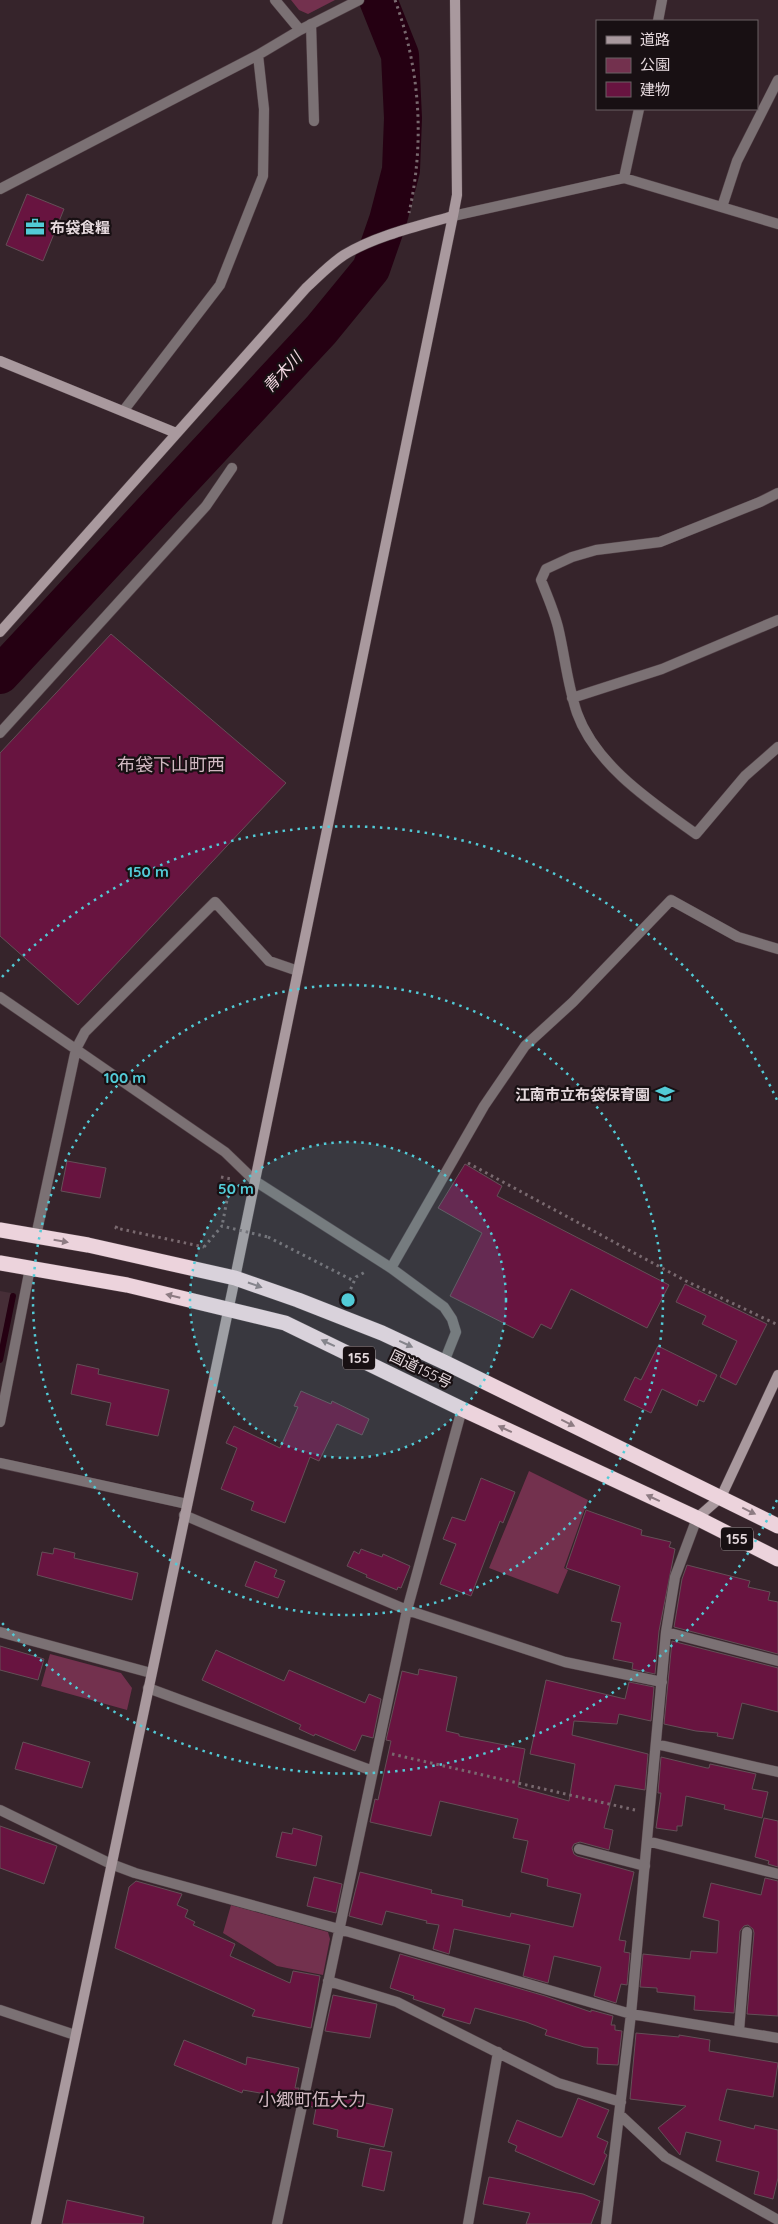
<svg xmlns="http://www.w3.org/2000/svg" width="778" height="2224" font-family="Quicksand,'Noto Sans JP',sans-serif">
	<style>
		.built { fill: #462e37 }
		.green { fill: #73314e }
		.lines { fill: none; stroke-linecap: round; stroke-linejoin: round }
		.stream { stroke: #250012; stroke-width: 6 }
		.river { stroke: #250012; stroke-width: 38 }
		.building { fill: #681440; stroke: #644f57 }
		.lane-casing { stroke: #524147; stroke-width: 11 }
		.street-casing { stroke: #524147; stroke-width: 11 }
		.secondary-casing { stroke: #524147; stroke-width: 11 }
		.highway-casing { stroke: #524147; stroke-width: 16 }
		.path { stroke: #79696f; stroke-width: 3; stroke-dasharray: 2.5 4; stroke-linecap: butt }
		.lane { stroke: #7b7174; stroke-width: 10 }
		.street { stroke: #7b7174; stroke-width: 10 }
		.secondary { stroke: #a9999e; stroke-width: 10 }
		.highway { stroke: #ecd3dc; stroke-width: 15 }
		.path-bridge { stroke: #79696f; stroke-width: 3; stroke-dasharray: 2.5 4; stroke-linecap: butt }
		.oneway { fill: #8d7b82 }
		.ring { fill: none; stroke: #52cbd7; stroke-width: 2.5; stroke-dasharray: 2.5 5 }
		.labels { text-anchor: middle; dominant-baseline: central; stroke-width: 4.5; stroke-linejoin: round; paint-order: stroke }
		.shield { fill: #181013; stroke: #a89da0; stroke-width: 1 }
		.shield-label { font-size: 14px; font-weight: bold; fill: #e5d9dd }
		.poi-label { font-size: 15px; font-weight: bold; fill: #e5d9dd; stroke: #181013; text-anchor: start }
		.street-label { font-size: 15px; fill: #e5d9dd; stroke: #181013 }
		.water-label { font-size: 16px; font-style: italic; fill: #f3d9e2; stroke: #181013 }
		.quarter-label { font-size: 18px; fill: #d0b8c1; stroke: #181013 }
		.centre { fill: #52cbd7; stroke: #181013; stroke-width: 2.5 }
		.ring-label { font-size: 15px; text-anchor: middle; font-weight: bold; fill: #52cbd7; stroke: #181013; stroke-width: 4.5; stroke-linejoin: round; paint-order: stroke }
	</style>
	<rect width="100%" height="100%" fill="#36242b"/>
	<path class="built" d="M0 1291 11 1293 0 1347Z"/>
	<path class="green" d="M291 0H335L308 14 299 10Z
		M529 1471 588 1500 564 1568 568 1570 558 1594 489 1568Z
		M50 1654 121 1673 132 1688 127 1710 41 1686Z
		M231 1905 328 1932 330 1939 323 1975 277 1966 223 1933Z"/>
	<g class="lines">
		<path class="stream" d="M0 1360 13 1296"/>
		<path class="river" d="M0 675 321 330 371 269 388 220 401 170 403 118 400 55 378 0"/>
	</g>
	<path class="building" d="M27 194 64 209 43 261 6 245Z
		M111 634 286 783 78 1005 0 936V753Z
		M67 1161 106 1168 100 1198 61 1191Z
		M465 1164 502 1186 497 1196 669 1285 647 1328 571 1289 551 1329 541 1324 533 1338 450 1296 482 1233 438 1208Z
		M685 1284 767 1324 736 1385 720 1377 737 1341 702 1324 706 1316 676 1302Z
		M658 1346 717 1375 704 1402 699 1400 697 1406 662 1389 651 1413 624 1400 635 1377 641 1380Z
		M77 1364 99 1369 98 1374 169 1390 158 1436 106 1425 111 1403 71 1394Z
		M301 1391 331 1404 332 1401 369 1419 362 1435 337 1424 319 1461 310 1457 285 1523 251 1510 254 1502 221 1489 237 1448 226 1443 234 1426 280 1448 298 1407 294 1406Z
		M481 1478 515 1492 503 1523 500 1521 471 1596 440 1584 456 1544 443 1539 452 1517 465 1521Z
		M586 1510 642 1530 641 1535 671 1542 669 1547 675 1549 659 1631 655 1674 632 1669 633 1663 613 1659 621 1623 611 1621 620 1586 566 1568Z
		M54 1548 75 1553 74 1558 138 1573 132 1600 37 1575 42 1552 53 1554Z
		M361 1549 382 1557 383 1554 410 1566 401 1588 398 1587 397 1590 366 1577 367 1575 347 1566 354 1551 359 1554Z
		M255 1561 277 1570 274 1577 285 1581 278 1598 245 1586Z
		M687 1565 750 1581 748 1587 770 1592 768 1600 778 1602V1654L674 1627 682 1579Z
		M672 1641 778 1668V1712L742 1703 733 1739 717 1736 718 1733 696 1731 664 1724Z
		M0 1646 44 1659 38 1680 0 1670Z
		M216 1650 284 1681 289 1670 365 1703 369 1694 381 1699 373 1738 362 1735 355 1751 315 1734 314 1736 299 1729 301 1725 202 1680Z
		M419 1669 457 1677 446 1731 459 1734V1736L525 1749 518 1787 569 1801 575 1764 530 1754 546 1680 625 1699 629 1682 654 1687 651 1721 619 1714 617 1724 574 1721 572 1735 648 1754 645 1790 615 1785 604 1828 613 1830 609 1850 580 1842 574 1844 572 1848 574 1854 577 1856 634 1872 619 1940 626 1941 624 1952 630 1953 627 1985 621 1984 616 2003 594 1996 601 1967 554 1956 548 1983 523 1976 530 1945 454 1929 449 1954 433 1949 439 1925 426 1923 427 1921 386 1911 382 1925 349 1916 360 1872 432 1890 431 1893 463 1900 462 1906 510 1917 511 1913 573 1927 581 1894 547 1886 548 1879 521 1872 528 1841 513 1838 518 1819 440 1801 431 1836 370 1822 375 1799 378 1800 391 1741 386 1740 402 1671 418 1675Z
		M23 1742 90 1762 82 1788 15 1769Z
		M661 1757 707 1768H709L710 1764 756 1774 752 1789 768 1792 762 1818 724 1809 725 1805 686 1796 682 1826H677V1831L656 1828 661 1793H658Z
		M764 1818 778 1821V1867L768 1864 769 1861 755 1857Z
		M0 1826 57 1846 44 1884 0 1868Z
		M293 1828 322 1836 316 1866 276 1857 282 1832 292 1834Z
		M314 1877 342 1884 336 1913 307 1906Z
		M765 1878 778 1881V2016L747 2014 754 1933 753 1929 748 1925 744 1926 740 1931 734 2013 694 2010 695 1996 657 1992V1988L640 1987 643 1954 690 1959 691 1951 717 1953 719 1921 703 1917 711 1883 761 1895Z
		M136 1881 182 1894 177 1905 188 1910 185 1917 195 1922 193 1925 235 1944 230 1956 290 1983 293 1971 320 1976 311 2028 252 2016 255 2010 115 1948 129 1887Z
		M400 1954 545 1996 591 2012V2010L613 2016 611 2025H615V2030L622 2031 618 2065 597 2064 598 2048 584 2047 545 2035 547 2030 526 2022 475 2008 470 2024 442 2016 445 2009 413 1999 414 1996 390 1988Z
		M333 1995 377 2004 370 2038 325 2031Z
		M636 2033 679 2037V2035L710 2040 709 2051 778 2063 773 2097 727 2089 719 2120 754 2129 755 2125 778 2130V2178L773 2199 754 2194 759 2172 716 2161 721 2141 686 2132 680 2155 658 2128 686 2106 630 2099Z
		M184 2040 246 2065 247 2057 299 2068 295 2088H299L295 2104 276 2100 277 2096 243 2090 242 2093 174 2065Z
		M312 2091 393 2109 384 2147 337 2137 338 2130 313 2124 316 2108 309 2106Z
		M578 2098 609 2110 597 2137 608 2142 604 2153 607 2155 594 2185 515 2151 517 2146 508 2142 517 2120 559 2137H562Z
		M370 2148 392 2152 384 2191 362 2186Z
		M489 2177 583 2194 600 2201 591 2224H526L530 2213 483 2204Z
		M67 2200 144 2217 143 2224H62Z"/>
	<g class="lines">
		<g class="lane-casing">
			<path id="lane" d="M311 24 314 121
				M0 733 206 506 232 468
				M579 1849 645 1866
				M739 2031 747 1932"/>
		</g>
		<g class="street-casing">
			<path id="street" d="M275 0 300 30
				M658 21 662 0
				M624 178 639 109
				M0 189 258 55 300 30 359 0
				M722 207 737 161 778 80
				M453 216 624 178 778 224
				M124 410 220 285 263 176 264 109 258 55
				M778 493 760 502 660 542 596 550 572 557 546 569 541 580C547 595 554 611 558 627 565 656 567 683 577 713 596 766 653 803 696 834L745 776 778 747
				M572 698 662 669 778 620
				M0 997 225 1152 255 1181 391 1268 444 1307 452 1319 456 1332 444 1362
				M36 1236 76 1049 85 1032 215 902 269 961 298 971
				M391 1268 484 1106 525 1046 573 1002 671 900 738 937 778 949
				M0 1422 30 1268
				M0 1463 187 1504
				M184 1515 407 1610 565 1662 662 1682
				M0 1632 151 1673
				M666 1632 778 1661
				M148 1688 373 1771
				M656 1744 778 1772
				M0 1810 111 1864 135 1873 339 1929 631 2014 778 2038
				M647 1841 778 1874
				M328 1981 397 2002 558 2083 621 2102
				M0 2010 75 2035
				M619 2114 665 2157 778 2220
				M277 2224 407 1610 462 1409
				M468 2224 498 2052
				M606 2224 631 2014 666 1632 675 1577 697 1518"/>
		</g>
		<g class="secondary-casing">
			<path id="secondary" d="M0 361 176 433
				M0 632 306 288C318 277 330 264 344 255 375 236 418 226 453 216
				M697 1518 721 1497 778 1375
				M36 2224 235 1278 453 216 457 195 455 0"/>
		</g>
		<g class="highway-casing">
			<path id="highway" d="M0 1230 88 1245 235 1278 298 1300 382 1333 444 1362 778 1526
				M0 1263 127 1285 285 1323 462 1409 697 1518 778 1559"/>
		</g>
		<path class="path" d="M395 0C420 69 425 141 409 213
			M468 1163 686 1281 778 1325
			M221 1177 231 1179 222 1226
			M117 1226 116 1228 204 1247
			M268 1237 354 1281
			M348 1295 356 1277 367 1271
			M392 1754 635 1810"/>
		<use href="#lane" class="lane"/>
		<use href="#street" class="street"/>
		<use href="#secondary" class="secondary"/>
		<use href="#highway" class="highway"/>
		<path class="path-bridge" d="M204 1247 222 1226 268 1237"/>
	</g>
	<defs><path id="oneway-solid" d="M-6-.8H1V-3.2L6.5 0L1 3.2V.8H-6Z" transform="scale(1.25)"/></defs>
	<g class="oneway">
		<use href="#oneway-solid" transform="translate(61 1241) rotate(10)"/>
		<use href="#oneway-solid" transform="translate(255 1285) rotate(19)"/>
		<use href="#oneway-solid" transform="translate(173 1296) rotate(-166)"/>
		<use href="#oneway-solid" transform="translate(328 1343) rotate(-155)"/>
		<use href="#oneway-solid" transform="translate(406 1344) rotate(25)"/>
		<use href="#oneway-solid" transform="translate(568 1423) rotate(26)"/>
		<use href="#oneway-solid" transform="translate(505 1429) rotate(-155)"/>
		<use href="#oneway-solid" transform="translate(653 1498) rotate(-155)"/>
		<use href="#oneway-solid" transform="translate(749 1511) rotate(26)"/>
	</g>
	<circle cx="348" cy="1300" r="158" fill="#52cbd7" fill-opacity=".12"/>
	<g class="ring">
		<circle cx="348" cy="1300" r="158"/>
		<circle cx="348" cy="1300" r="315"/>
		<path d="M777 1500A473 473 0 0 1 2 1623M2 977A473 473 0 0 1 777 1100"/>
	</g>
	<defs>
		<g id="office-bare" transform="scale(1.5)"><path d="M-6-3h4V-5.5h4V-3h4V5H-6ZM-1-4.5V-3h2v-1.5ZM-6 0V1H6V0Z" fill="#52cbd7" stroke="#181013" stroke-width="2.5" paint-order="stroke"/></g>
		<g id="school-bare" transform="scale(1.5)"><path d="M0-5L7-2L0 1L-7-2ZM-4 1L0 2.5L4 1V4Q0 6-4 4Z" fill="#52cbd7" stroke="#181013" stroke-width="2.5" paint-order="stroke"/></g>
	</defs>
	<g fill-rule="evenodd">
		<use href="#office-bare" x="35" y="227"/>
		<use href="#school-bare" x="665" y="1094"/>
	</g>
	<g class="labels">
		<g class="shield">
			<rect x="343" y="1346.5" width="32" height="23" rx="4"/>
			<rect x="721" y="1527.5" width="32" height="23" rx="4"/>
		</g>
		<g class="shield-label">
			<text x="359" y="1358">155</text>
			<text x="737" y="1539">155</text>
		</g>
		<g class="poi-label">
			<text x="50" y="227">布袋食糧</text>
			<text x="650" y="1094" text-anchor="end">江南市立布袋保育園</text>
		</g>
		<g class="street-label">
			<text transform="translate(421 1369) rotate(26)">国道155号</text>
		</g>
		<g class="water-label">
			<text transform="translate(282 372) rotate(-47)">青木川</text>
		</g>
		<g class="quarter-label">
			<text x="171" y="764">布袋下山町西</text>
			<text x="312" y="2099">小郷町伍大力</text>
		</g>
	</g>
	<circle cx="348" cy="1300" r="8" class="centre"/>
	<g class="ring-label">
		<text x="148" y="877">150 m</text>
		<text x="125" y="1083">100 m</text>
		<text x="236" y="1194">50 m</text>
	</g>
	<rect x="596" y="20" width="162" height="90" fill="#181013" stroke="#6a6064"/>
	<rect x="606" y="36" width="25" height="8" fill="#a9999e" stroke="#6a6064"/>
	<text x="640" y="45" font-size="15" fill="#e5d9dd">道路</text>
	<rect x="606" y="58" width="25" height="15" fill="#73314e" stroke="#6a6064"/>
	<text x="640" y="70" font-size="15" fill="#e5d9dd">公園</text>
	<rect x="606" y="82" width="25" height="15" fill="#681440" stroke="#6a6064"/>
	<text x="640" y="95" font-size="15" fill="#e5d9dd">建物</text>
</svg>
